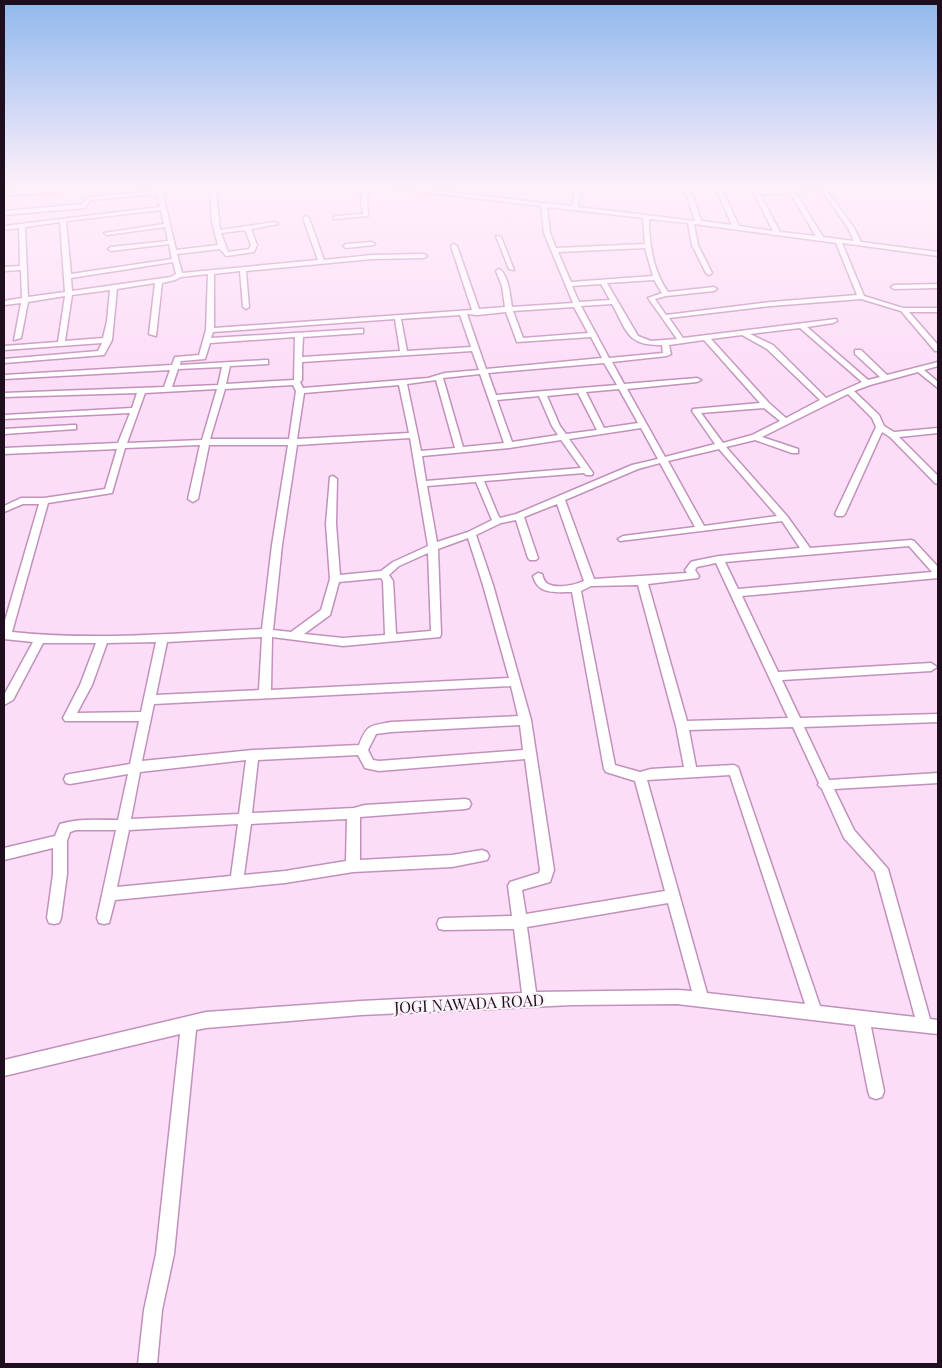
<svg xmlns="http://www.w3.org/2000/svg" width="942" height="1368" font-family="'Playfair Display',serif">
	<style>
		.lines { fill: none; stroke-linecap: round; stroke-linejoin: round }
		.minor-casing { stroke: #c291bb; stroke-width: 3 }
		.minor { fill: #fff; fill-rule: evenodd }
		.labels { text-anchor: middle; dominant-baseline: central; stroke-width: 4; stroke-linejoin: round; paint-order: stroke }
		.near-street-label { font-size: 16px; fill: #1f0e1d; stroke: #fcf2fa }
	</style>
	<rect width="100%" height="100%" fill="#fcddf7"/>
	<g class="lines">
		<g class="minor-casing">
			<path id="minor" d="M66 187 62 191 4 196V192Z
				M158 187H164L163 194 176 250 218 245 212 222 210 187H216L220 230 275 222 278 224 251 229 257 245 254 252 226 256 220 249 177 254 182 273 318 260 303 218 306 216 309 218 324 260 372 255 424 254 427 256 424 258 372 259 246 271 249 307 246 309 243 307 240 271 214 274V328L472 310 451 246 454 244 457 246 479 309 505 307 502 286 496 271 499 269C509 275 510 296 512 307L573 303 544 233 541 206 380 187H401L572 206 575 187H581L578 207 695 221 685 190 688 188 691 190 701 221 732 225 715 187H721L739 226 773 231 751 187H757L758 190 788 189 786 187H830L826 189 854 228 861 242 938 252V256L842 243 864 296 903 308H938V312H909L938 345V351H935L901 311 861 299 771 306 669 318 683 338 836 319 837 321 833 323 807 327 868 380 880 377 855 354V350H861L887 375 938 362V366L924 370 938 382V388L918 372 870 385 854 391 879 415 884 426 894 432 938 428V433L899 437 938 476V484L935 483 890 437 882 432 845 514 843 516H837L835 514 876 427 872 418 848 394 762 437 798 449V453H792L755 440 726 447 787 516 810 548 911 540 914 541 938 567V578L742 596 778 672 931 663 937 667 931 671 782 680 800 718 938 714V722L804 727 829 780 938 773V783L834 789 854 830 888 869 930 1019 938 1020V1034L871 1027 884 1091 882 1097 876 1099 870 1097 868 1091 855 1025 677 1004 572 1005 361 1015 206 1028 196 1030 174 1254 162 1310 157 1364H138L144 1310 156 1254 180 1034 4 1076V1060L206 1012 361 1001 522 993 514 929 444 930 439 929 437 924 439 919 444 918 512 916 508 886 510 882 539 873 540 870 525 759 379 771 365 768 358 755 258 760 252 813 354 808 365 805 465 799 469 800 471 804 469 808 465 809 360 817V860L452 855 482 850 487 852 489 856 487 860 452 867 353 872 285 883 115 900 109 923 104 924 99 923 97 918 116 830H76L70 832 67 841V874L61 918 59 923 54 924 49 923 47 918 53 874V848L4 860V848L55 836 60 824C79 818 99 820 118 820L128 774 70 784 66 783 64 779 66 775 70 774 130 764 139 721H65L63 718 80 685 96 643H43L13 700 4 705V695L33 642 4 639V624L39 504H23L4 512V506L21 498H44L105 489 117 449 4 454V448L118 443 130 413 4 419V415L132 408 137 393 4 397V393L164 387 170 370 4 379V375L172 365 175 357 199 355 206 330 208 274 181 277 175 280 162 283 156 336 149 334 155 283 117 289 112 340 104 355 4 363V359L98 351 102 343 4 350V346L58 342 65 296 28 302 21 338 14 340 21 303 4 305V301L22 298 21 270 4 271V267L20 266 19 228 4 230V226L160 207 157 194 90 200 85 208 4 215V211L83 204 88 197 158 191ZM821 189 848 228 854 241 823 237 794 190ZM790 193 816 236 780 232 760 194ZM547 207 643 218 645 244 556 248 550 233ZM161 210 164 224 104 233 107 235 165 227 168 241 111 247 108 249 111 251 169 244 172 259 71 274 66 221ZM649 219 688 223 692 245 706 273 709 275 712 273 698 245 694 224 836 243 857 295 771 302 666 315 655 299 666 296 714 291 717 289 714 287 668 292C653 271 649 244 649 219ZM60 222 65 292 28 297 25 227ZM245 230 251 245 249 249 228 252 221 233ZM645 248 653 276 571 282 558 252ZM173 262 176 274 171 277 72 291 71 278ZM654 280 662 293 648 298 677 339 651 341 638 336 607 283ZM601 284 610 300 579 302 572 286ZM110 290 107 321 103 338 65 341 72 295ZM612 304C627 331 627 346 662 345L663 353 609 358 581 306ZM574 307 588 333 523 338 513 311ZM506 312 517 342 591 337 602 358 486 369 467 314 477 315ZM460 315 471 347 407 351 401 319ZM395 319 400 351 302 357 303 337 363 333V329H360L211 338 213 332ZM800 328 862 382 826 398 773 345 750 334ZM742 335 767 349 820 400 786 418 769 403 711 339ZM295 337 294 380 226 384 230 366 268 364V360H265L180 365 181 361 205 359 210 343ZM704 340 760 403 693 409 692 411 715 444 665 457 627 389 697 382 701 380 697 378 624 384 612 362 667 356 671 354 669 345ZM472 351 479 370 445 373 428 378 303 388 300 382 302 380V362ZM604 363 617 385 496 395 488 373ZM222 367 218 385 172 387 178 369ZM480 374 504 443 463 447 443 378ZM436 380 455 448 421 451 407 384ZM293 385 296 391 289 439H210L225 389ZM399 385 409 433 297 439 304 393ZM217 389 202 440 127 443 145 393ZM619 389 638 423 604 428 586 392ZM578 393 597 430 566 434 560 426 547 396ZM539 396 552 426 558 435 512 442 497 400ZM764 408 780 421 752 435 723 443 701 413ZM641 428 658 459 632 465 516 514 500 518 498 515 484 481 584 473 586 475H592L593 473 569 439ZM410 438 428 546 393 562 381 571 340 575 336 524 337 479 333 476 330 477 326 524 330 579 321 610 291 632 273 630 282 545 297 445ZM561 440 581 468 426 481 422 456 509 448ZM200 445 188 499 193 502 198 499 209 445H288L272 545 262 629C179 633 95 641 12 632L48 503 112 493 125 448ZM719 449 777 516 704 526 668 461ZM660 463 695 527 623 536 618 539 620 541 782 521 800 548 719 556 694 561 691 562 685 570 687 573 594 579 565 500 638 469ZM476 482 492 520 468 532 437 542 427 486ZM557 504 584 581C575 585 557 589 548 584 544 582 543 577 542 574L538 573 533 576C538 595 555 592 572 592L604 769 606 772 635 781 665 891 526 914 522 890 550 882 554 870 531 720 493 585 476 535 501 523 516 520 528 558 530 560H536L538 558 524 517ZM468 538 483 585 509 678 271 690 272 637 343 646 440 637 441 634 438 549ZM909 546 932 572 738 589 725 562ZM428 553 431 631 396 634 393 581 389 575 399 566ZM716 563 788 718 687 721 648 584 698 578 699 576 695 570 697 567ZM381 578 383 581 385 635 343 638 304 634 330 615 339 582ZM638 585 676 726 684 767 651 769 640 772 615 765 581 591 591 586ZM262 637 259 690 156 695 167 642ZM156 642 141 712 77 713 92 685 107 643ZM511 686 518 716 391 722C370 726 367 724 359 745L253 750 142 761 154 704ZM520 725 523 750 379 761 373 760 368 750 376 734 391 732ZM793 727 819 783 818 785 822 789 844 838 875 872 915 1017 820 1006 738 767 734 765 696 767 689 730ZM246 760 239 814 131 819 140 772ZM730 775 805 1004 707 993 647 780ZM347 819 346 861 285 871 244 875 251 824ZM238 824 231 876 117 887 129 830ZM668 903 692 991 677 990 536 992 527 927Z
				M363 187H369L367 199 368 216 334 219 333 218 336 216 363 214 361 199Z
				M496 236 501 237 514 270 509 269Z
				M372 242 375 244 374 245 346 248 343 246 346 244Z
				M938 284V288L894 289 891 287 894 285Z
				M73 425H76V429L4 434V429Z"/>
		</g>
		<use href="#minor" class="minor"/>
	</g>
	<linearGradient id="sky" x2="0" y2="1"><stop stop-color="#90b8ed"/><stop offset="0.49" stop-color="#fef0fb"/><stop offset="1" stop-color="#fef0fb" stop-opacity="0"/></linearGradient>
	<rect width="942" height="379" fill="url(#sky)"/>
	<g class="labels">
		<g class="near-street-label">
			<text transform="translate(469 1003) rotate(-3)">JOGI NAWADA ROAD</text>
		</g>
	</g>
	<rect width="942" height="1368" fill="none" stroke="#1f0e1d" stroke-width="10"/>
</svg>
